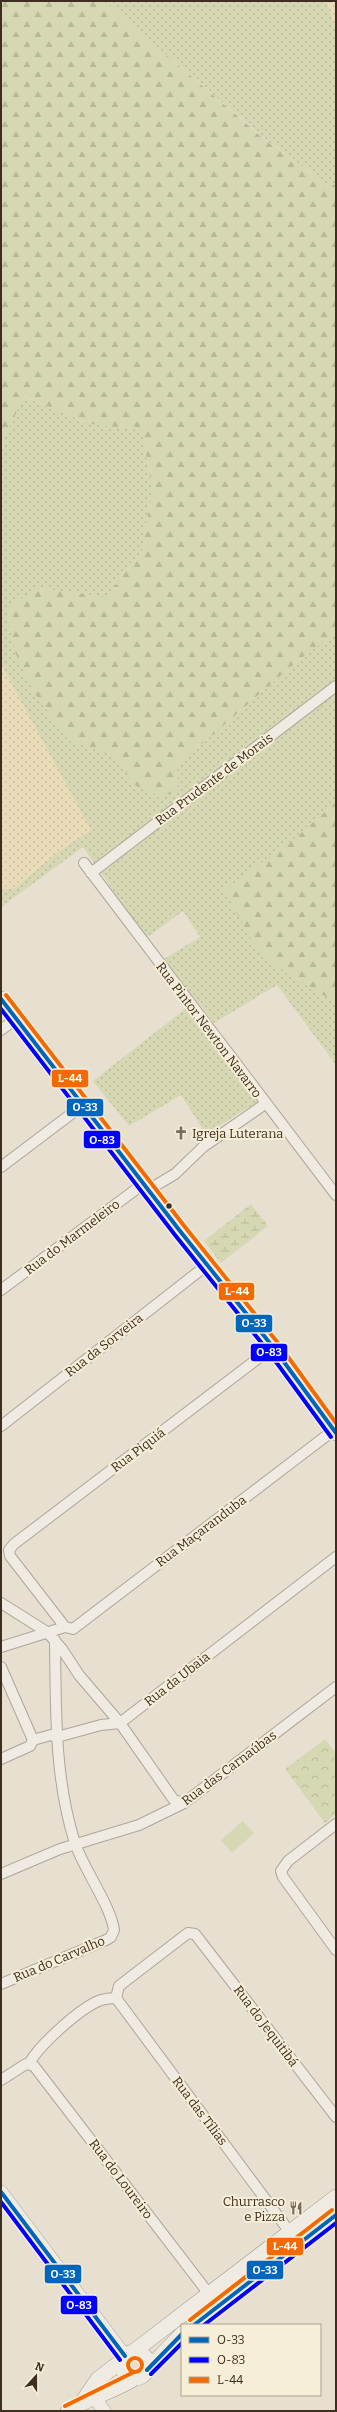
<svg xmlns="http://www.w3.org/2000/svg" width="337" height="2412" font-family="Bitter,serif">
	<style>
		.grass { fill: url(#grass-dots) }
		.forest { fill: url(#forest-firs) }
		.wetland { fill: url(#wetland-marsh) }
		.sand { fill: url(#sand-dots) }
		.park { fill: url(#park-crowns) }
		.pitch { fill: #d6d7b3 }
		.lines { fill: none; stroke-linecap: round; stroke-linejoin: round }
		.minor-casing { stroke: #ada599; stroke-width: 12 }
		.tertiary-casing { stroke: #ada599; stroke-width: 14 }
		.secondary-casing { stroke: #9c958a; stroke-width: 16 }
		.minor { stroke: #efebe3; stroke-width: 10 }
		.tertiary { stroke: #efebe3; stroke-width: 13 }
		.secondary { stroke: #efebe3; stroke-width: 15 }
		.bus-1-casing { stroke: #f7eed8; stroke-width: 7 }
		.bus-2-casing { stroke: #f7eed8; stroke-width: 7 }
		.bus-3-casing { stroke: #f7eed8; stroke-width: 7 }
		.bus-1 { stroke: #0065bd; stroke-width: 4 }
		.bus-2 { stroke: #00f; stroke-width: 4 }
		.bus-3 { stroke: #f56902; stroke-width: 4 }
		.bus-dot { fill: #3d2e20; stroke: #f7eed8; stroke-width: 1.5 }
		.labels { text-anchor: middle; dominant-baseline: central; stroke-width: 4; stroke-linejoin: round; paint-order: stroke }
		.street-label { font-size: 13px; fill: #3d2e20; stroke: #f7eed8 }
		.poi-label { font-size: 13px; fill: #3d2e20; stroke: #f7eed8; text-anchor: start }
		.line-badge { stroke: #f7eed8; stroke-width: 1.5 }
		.badge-label { font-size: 11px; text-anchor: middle; font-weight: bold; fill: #fff }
	</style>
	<defs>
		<pattern id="grass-dots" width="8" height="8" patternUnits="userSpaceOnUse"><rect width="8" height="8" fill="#d6d7b3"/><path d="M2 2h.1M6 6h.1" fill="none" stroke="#b9b99a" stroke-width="1.8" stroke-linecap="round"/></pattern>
		<pattern id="forest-firs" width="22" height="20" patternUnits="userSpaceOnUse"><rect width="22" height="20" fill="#d6d7b3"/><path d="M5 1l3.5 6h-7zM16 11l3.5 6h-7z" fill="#b9b99a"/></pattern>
		<pattern id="wetland-marsh" width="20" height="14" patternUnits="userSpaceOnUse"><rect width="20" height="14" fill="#d6d7b3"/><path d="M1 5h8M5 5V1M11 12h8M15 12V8" fill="none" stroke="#b9b99a"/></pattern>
		<pattern id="sand-dots" width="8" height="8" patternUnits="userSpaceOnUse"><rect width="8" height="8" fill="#eadcb9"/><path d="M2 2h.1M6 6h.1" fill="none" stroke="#cabd9f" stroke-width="1.8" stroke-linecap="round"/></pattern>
		<pattern id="park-crowns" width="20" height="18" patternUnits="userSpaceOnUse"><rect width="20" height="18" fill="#d6d7b3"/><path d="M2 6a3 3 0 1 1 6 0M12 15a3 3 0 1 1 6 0" fill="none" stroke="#b9b99a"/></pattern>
	</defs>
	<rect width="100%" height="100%" fill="#e7e0d1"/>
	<path class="grass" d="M104 1H327L335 27 336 185H328L265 139Z
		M23 396 90 424 142 430 152 489 142 551 106 597 38 588 94 748 114 756 136 786 178 788 177 764C232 721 280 672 336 632V802L294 839 315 991 336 1002V1065L277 985 214 1023 164 959 200 937 183 911 146 938 83 847 1 907V446Z
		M189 1006 257 1102 206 1134 181 1095 129 1126 93 1081Z"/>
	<path class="forest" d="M1 1H104L264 139 328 185H336V632C280 672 232 721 177 764L178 788 163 798 136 786 114 756 68 740 33 691 15 652 6 608 38 588 106 597 142 551 152 489 142 430 90 424 24 396 1 446Z
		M336 802V1002L315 991 260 955 224 890 294 839Z"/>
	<path class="wetland" d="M251 1204 268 1226 221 1263 204 1241Z"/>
	<path class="sand" d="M327 1H336V81L335 27Z
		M1 664 91 830 58 852 15 888 1 890Z"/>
	<path class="park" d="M325 1739 336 1753V1814L325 1823 285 1769Z"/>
	<path class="pitch" d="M243 1821 254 1833 232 1853 221 1840Z"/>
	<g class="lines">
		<g class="minor-casing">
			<path id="minor" d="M84 863 336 1195
				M91 873 336 686
				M1 1030 16 1019
				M1 1167 83 1105
				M148 1190 175 1174 203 1147 265 1104
				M1 1290 143 1184
				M273 1347 14 1544 9 1550 10 1556 65 1627 73 1629 334 1430
				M1 1426 207 1265
				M1 1603 47 1632 62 1649 79 1675 120 1723 171 1796 174 1800 184 1803
				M1 1647 65 1627
				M1 1667 33 1740
				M1 1759 30 1746 33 1740 51 1735 57 1737 101 1725 120 1723 336 1557
				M336 1824 288 1861 281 1871 283 1877 336 1950
				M1 1874 60 1849 139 1825 184 1803 336 1687
				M1 1984 106 1940 111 1937 114 1930C111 1906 83 1868 75 1843 54 1777 56 1709 55 1640
				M29 2064C38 2046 81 2007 101 2000 105 1999 111 1998 116 1998
				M1 2080 26 2064 34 2066 209 2294
				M289 2231 116 1998 119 1986 188 1933 195 1934 336 2117"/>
		</g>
		<g class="tertiary-casing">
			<path id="tertiary" d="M1 2192 125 2356
				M95 2398 104 2411"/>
		</g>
		<g class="secondary-casing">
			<path id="secondary" d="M1 999 180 1231 273 1347 336 1433
				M194 2325 336 2215
				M133 2352 336 2197
				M122 2365a13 13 0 1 1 26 0a13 13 0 1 1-26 0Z
				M147 2370 182 2334
				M83 2401 98 2379 123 2360
				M68 2411C88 2397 113 2392 135 2378"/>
		</g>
		<use href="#minor" class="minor"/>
		<use href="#tertiary" class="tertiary"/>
		<use href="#secondary" class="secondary"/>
		<g class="bus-1-casing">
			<path id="bus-1" d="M1 999 180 1231 273 1347 336 1433
				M1 2192 125 2356
				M194 2325 336 2215
				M147 2370 182 2334"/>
		</g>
		<g class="bus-2-casing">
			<path id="bus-2" d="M1 1009 175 1235 268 1351 331 1437
				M1 2202 120 2360
				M204 2325 336 2223
				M151 2374 182 2343"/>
		</g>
		<g class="bus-3-casing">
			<path id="bus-3" d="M6 995 185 1227 278 1343 336 1423
				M190 2320 332 2210
				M128 2365a7 7 0 1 1 14 0a7 7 0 1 1-14 0Z
				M65 2406 132 2373"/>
		</g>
		<use href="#bus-1" class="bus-1"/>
		<use href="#bus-2" class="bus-2"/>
		<use href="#bus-3" class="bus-3"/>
	</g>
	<defs>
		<g id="church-bare" transform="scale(1.08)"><path d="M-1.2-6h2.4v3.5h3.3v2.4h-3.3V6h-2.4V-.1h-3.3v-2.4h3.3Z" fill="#786c5e" stroke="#f7eed8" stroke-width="2.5" paint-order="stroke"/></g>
		<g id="restaurant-bare" transform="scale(1.08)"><path d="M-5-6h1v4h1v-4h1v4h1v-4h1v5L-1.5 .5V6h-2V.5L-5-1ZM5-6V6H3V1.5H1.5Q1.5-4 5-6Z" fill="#786c5e" stroke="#f7eed8" stroke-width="2.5" paint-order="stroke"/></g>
	</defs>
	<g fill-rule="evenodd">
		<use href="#church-bare" x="181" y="1133"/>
		<use href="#restaurant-bare" x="296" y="2208"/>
	</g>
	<circle class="bus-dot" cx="169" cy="1206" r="3.5"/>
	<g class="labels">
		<g class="street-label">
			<text transform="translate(214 779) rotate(-37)">Rua Prudente de Morais</text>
			<text transform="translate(209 1030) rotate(53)">Rua Pintor Newton Navarro</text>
			<text transform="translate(72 1237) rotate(-37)">Rua do Marmeleiro</text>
			<text transform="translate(104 1345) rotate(-38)">Rua da Sorveira</text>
			<text transform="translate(138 1450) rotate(-37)">Rua Piquiá</text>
			<text transform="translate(201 1531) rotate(-37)">Rua Maçaranduba</text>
			<text transform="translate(177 1679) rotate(-38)">Rua da Ubaia</text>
			<text transform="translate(229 1768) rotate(-37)">Rua das Carnaúbas</text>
			<text transform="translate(59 1959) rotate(-23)">Rua do Carvalho</text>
			<text transform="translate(266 2026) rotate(53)">Rua do Jequitibá</text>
			<text transform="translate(200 2111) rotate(53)">Rua das Tílias</text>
			<text transform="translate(121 2179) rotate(53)">Rua do Loureiro</text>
		</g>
		<g class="poi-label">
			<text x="192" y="1133">Igreja Luterana</text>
			<text x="285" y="2201" text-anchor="end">Churrasco<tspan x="285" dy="15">e Pizza</tspan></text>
		</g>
	</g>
	<g class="line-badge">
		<rect x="51" y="1069" width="38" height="19" rx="4" fill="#f56902"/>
		<rect x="66" y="1098" width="38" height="19" rx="4" fill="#0065bd"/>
		<rect x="83" y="1130" width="38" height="19" rx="4" fill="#00f"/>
		<rect x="218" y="1282" width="37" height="19" rx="4" fill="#f56902"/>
		<rect x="235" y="1314" width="38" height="19" rx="4" fill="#0065bd"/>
		<rect x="250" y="1343" width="38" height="19" rx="4" fill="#00f"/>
		<rect x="266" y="2237" width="38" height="19" rx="4" fill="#f56902"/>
		<rect x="246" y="2260" width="38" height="20" rx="4" fill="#0065bd"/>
		<rect x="44" y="2264" width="38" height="20" rx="4" fill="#0065bd"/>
		<rect x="60" y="2295" width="38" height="20" rx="4" fill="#00f"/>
	</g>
	<g class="badge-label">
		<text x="70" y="1082">L-44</text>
		<text x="85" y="1111">O-33</text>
		<text x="102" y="1144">O-83</text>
		<text x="237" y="1295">L-44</text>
		<text x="254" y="1327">O-33</text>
		<text x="269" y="1356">O-83</text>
		<text x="285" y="2250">L-44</text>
		<text x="265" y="2274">O-33</text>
		<text x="63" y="2278">O-33</text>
		<text x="79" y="2309">O-83</text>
	</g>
	<rect width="337" height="2412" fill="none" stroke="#3d2e20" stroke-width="4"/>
	<rect x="181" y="2324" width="140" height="72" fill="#f7eed8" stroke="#ada18e"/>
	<rect x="189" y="2337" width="20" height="6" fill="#0065bd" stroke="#ada18e"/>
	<text x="217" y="2344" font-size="12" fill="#3d2e20">O-33</text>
	<rect x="189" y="2357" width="20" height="6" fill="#0000ff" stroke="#ada18e"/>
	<text x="217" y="2364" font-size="12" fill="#3d2e20">O-83</text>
	<rect x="189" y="2377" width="20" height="6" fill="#f56902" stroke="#ada18e"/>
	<text x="217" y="2384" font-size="12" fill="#3d2e20">L-44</text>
	<g transform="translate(36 2376) rotate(21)" stroke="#f7eed8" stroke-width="3" paint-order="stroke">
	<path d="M0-3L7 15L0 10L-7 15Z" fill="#3d2e20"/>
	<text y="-6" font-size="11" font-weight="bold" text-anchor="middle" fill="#3d2e20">N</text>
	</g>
</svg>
